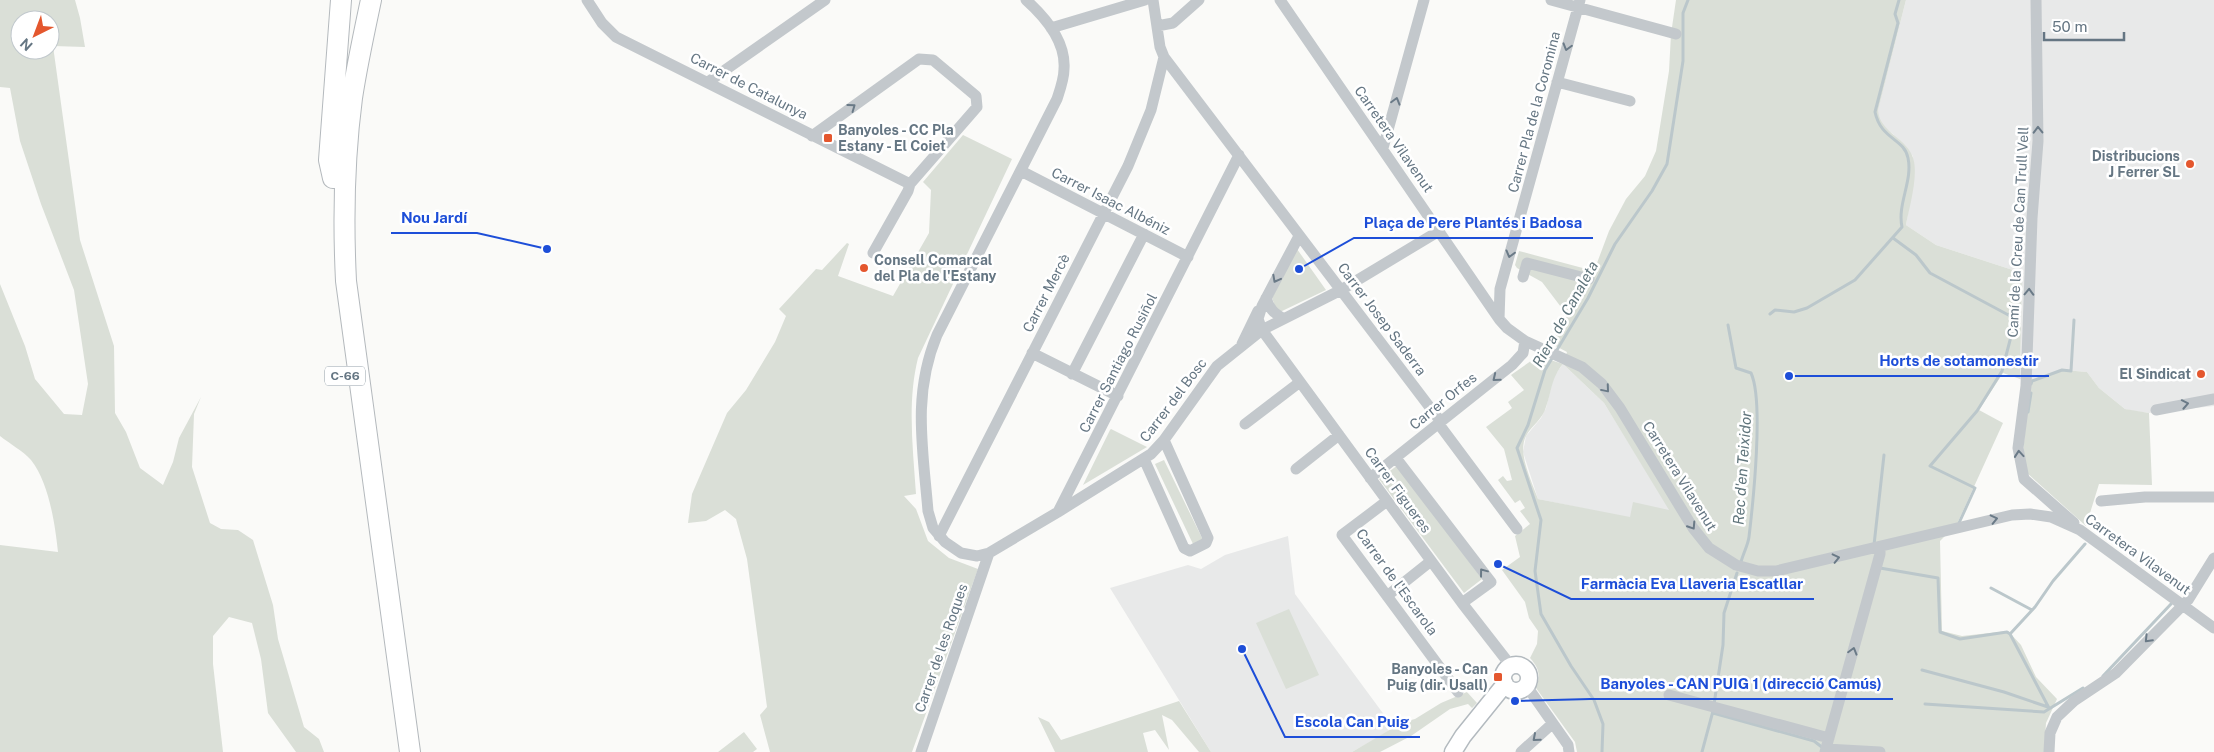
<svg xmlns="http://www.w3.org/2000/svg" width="2214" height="752" font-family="'Public Sans',sans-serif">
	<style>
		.built { fill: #e8e9e9 }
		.green { fill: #dadfd7; fill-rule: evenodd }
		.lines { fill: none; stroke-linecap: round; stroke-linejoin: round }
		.stream { stroke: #bbc7cb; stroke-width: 3 }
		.secondary-casing { stroke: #b3babf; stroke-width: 19 }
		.highway-casing { stroke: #b4b9bd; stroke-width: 22 }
		.street { stroke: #c3c8cc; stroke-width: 11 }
		.secondary { stroke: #fff; stroke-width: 16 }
		.highway { stroke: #fff; stroke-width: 20 }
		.oneway { stroke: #6a7a87 }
		.poi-dot { fill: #e4572e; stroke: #fff; stroke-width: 2 }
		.labels { text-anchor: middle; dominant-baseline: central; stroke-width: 5; stroke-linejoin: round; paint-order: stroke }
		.shield { fill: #fff; stroke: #939fa8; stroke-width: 1 }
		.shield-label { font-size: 12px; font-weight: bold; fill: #657683 }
		.street-label { font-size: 14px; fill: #657683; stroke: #fff }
		.poi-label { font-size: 14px; font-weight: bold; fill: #657683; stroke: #fff; text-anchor: end }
		.water-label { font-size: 15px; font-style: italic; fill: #60757c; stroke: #fff }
		.leader { fill: none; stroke: #1d4ed8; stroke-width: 2 }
		.callout-dot { fill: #1d4ed8; stroke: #fff; stroke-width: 2 }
		.callout-label { font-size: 15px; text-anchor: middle; font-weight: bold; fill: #1d4ed8; stroke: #fff; stroke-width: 5; stroke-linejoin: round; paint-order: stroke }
	</style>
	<rect width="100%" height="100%" fill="#fafaf8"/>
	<path class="built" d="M1906 0H2214V406L2149 413 2133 411 2125 409 2099 388 2087 372 2064 370 2030 382 2020 379 2022 273 1936 245 1906 225 1914 178 1913 156 1893 134 1885 128 1878 118V109Z
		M1563 364 1604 403 1670 510 1630 518 1538 499 1523 452 1526 436 1541 418 1546 408 1554 376Z
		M1288 536 1295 594 1385 716 1380 720 1389 731 1352 752H1211L1110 588 1188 565 1201 569 1225 555Z"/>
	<path class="green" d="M0 0H75L80 18 85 47 53 46 80 240 114 346 115 413 126 432 140 468 163 485 173 462 179 438 201 397 194 414 192 467 210 523 221 529 238 530 253 540 273 605 278 639 304 727 319 739 324 752H296L268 713 261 659 252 623 229 617 213 636V664L223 752H0V545L58 552C55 524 49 483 31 460 23 451 10 444 0 436V284L25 346 35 379 64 414 82 415 88 384 74 290 41 204 20 141 10 88 0 87ZM20 20H50V50H20Z
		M1676 0H1906L1878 110C1879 131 1904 137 1912 155 1920 172 1909 208 1906 225L1936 245 2022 273 2020 379 2003 373 1979 410 2003 423 1957 524 1940 541 1942 631 1962 636 2008 631 2021 645 2036 677 2057 699 2046 723 2044 752H1577L1575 742 1536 688C1541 675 1539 668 1530 658L1537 644 1538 631 1529 618 1525 602 1502 570 1520 557 1515 536 1530 524 1520 511 1525 508 1520 500 1515 503 1498 480 1503 476 1507 481 1512 480 1504 449 1486 427 1512 408 1508 402 1524 390 1511 375 1538 356 1563 364 1567 352 1550 343 1567 315 1542 282 1517 268 1515 265 1519 251 1594 271 1609 231 1626 199 1645 176 1656 151 1669 71 1671 34ZM1563 364 1604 403 1669 510 1633 502 1630 517 1538 499C1532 482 1517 453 1526 436 1532 425 1543 419 1546 407 1552 391 1551 378 1563 364Z
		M963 135 1012 159 918 358C907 402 913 449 916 494L904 496 916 509 928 541 949 558 978 569 912 752H770L760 715 767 707 747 559 736 519 725 510 706 521 688 523 692 494 727 413 746 390 775 342 786 316 779 309 816 269 822 270 847 243 849 244 838 276 893 296 929 233 931 190 923 182Z
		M1297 249 1326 290 1280 312 1277 311 1272 298Z
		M2064 370 2087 372 2099 388 2125 409 2149 413 2152 485 2099 484 2086 526 2027 473 2023 452 2030 382Z
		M1111 429 1147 447 1083 485 1110 430Z
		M1164 460 1203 540 1193 544 1155 464Z
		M1398 465 1482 579 1464 593 1379 479Z
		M1289 609 1319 675 1286 689 1256 623Z
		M1467 692 1477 703 1472 708 1468 704 1450 709 1411 736 1380 752H1352L1403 722 1415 719 1441 703Z
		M1179 701 1211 752H1199L1172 720 1162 715 1169 750 1155 730 1143 733 1148 752H1055L1038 717 1049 722 1061 740Z
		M744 732 757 749 753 752H718Z"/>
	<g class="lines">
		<path class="stream" d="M1893 238 1916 255 1930 273 2014 318V325L2002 371 1977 411 1930 466 1975 488 1959 523
			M1770 314 1775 310 1794 312 1807 308 1855 280 1902 227C1897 204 1913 181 1908 158 1904 138 1881 140 1875 112L1898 23 1895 14 1899 0
			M1728 325 1736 368 1751 373C1764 401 1753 503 1749 537 1748 545 1743 554 1741 562
			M2031 384 2032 381 2062 370 2071 371 2074 320
			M2028 412 2031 393
			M1874 545 1884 455
			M1880 568 1938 578 1940 632 1960 639 2007 632 2010 634 2049 708
			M1991 588 2032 610
			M2010 634 2035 607 2053 581 2085 544
			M1922 670 2004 692 2048 707
			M2103 676 2171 604
			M1925 704 2044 712 2083 688
			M1713 713 1814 741 1823 748
			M1602 752 1603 724 1594 700 1571 666 1541 614 1535 571 1541 520 1517 448 1528 425 1545 370 1588 298 1615 244 1652 191 1667 164 1683 61V13L1688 0
			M1702 752 1713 711 1723 645 1724 613 1737 573"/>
		<g class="secondary-casing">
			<path id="secondary" d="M1503 678a13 13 0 1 1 26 0a13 13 0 1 1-26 0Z
				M1453 752 1463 736 1505 684"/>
		</g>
		<g class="highway-casing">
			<path id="highway" d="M371 0C364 33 357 65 352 98 344 159 343 220 346 281L410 752
				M333 178 329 160 341 0"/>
		</g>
		<path class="street" d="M587 0 602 23 616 37 910 184
			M1026 0C1045 17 1066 42 1064 69 1064 79 1060 90 1057 99L937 335C912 395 923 449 928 511L933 528 945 542 961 553 977 556 989 553 1058 512 1239 155
			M1153 0 1160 47 1164 57 1441 422V427L1517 529
			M1280 0 1499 319 1507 328 1525 341 1582 367 1602 384 1620 408 1693 528 1709 548 1736 565 1758 571H1776L2012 515 2030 514 2051 517 2080 530 2214 628
			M1551 0 1676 34
			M2036 0 2038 141 2032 218 2026 386 2018 448 2024 479 2074 523
			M1157 26 1173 23 1199 0
			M1051 28 1145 0
			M708 82 825 0
			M1557 82 1630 101
			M812 136 919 59 933 60 976 96 977 107 910 184 908 191 873 253
			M1383 148 1424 0
			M1021 171 1188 257
			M1299 236 1262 306 1258 319 1262 330 1462 603 1511 666
			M1523 277 1527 263 1589 279
			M1266 298C1269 309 1274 313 1284 319
			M1499 319 1500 289 1580 0
			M1242 344 1258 311
			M1032 353 1118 396
			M1072 374 1144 234
			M2156 410 2214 399
			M1245 424 1300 382
			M1396 458 1491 582 1462 603
			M1144 459 1184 548 1190 551 1206 543 1208 538 1164 440
			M1296 469 1339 435
			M1370 478 1512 365 1523 353 1525 341
			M1387 501 1342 535 1458 692
			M2101 501 2145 497H2214
			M1058 512 1151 454 1164 440 1217 366 1262 330 1341 290 1439 231
			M939 536 1128 166 1151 110 1164 57
			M1387 596 1431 561
			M1526 685 1568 745 1569 752
			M1669 695 1829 738
			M1826 749 1880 752
			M921 752 989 553
			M1521 752 1552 724
			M1825 752 1880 554V547
			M2049 752 2050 733 2057 717 2074 701 2116 673 2188 600 2214 558"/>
		<use href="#secondary" class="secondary"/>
		<use href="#highway" class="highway"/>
	</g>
	<defs><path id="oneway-chevron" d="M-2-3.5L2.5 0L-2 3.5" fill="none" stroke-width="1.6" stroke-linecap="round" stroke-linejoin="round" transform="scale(1.25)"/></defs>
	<g class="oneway">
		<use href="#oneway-chevron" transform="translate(1567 47) rotate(106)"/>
		<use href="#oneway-chevron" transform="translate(1396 101) rotate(-74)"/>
		<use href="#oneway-chevron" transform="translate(852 107) rotate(-36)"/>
		<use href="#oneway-chevron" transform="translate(2038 130) rotate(-91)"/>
		<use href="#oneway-chevron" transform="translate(1510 254) rotate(105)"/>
		<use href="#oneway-chevron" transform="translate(1276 279) rotate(118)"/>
		<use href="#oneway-chevron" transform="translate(2029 292) rotate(-88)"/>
		<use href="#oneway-chevron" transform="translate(1496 378) rotate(141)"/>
		<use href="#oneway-chevron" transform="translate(1606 389) rotate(50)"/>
		<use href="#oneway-chevron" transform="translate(2185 404) rotate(-11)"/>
		<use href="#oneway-chevron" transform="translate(2019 454) rotate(-95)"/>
		<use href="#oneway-chevron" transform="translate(1994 519) rotate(-13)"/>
		<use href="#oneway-chevron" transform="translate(1692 526) rotate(57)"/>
		<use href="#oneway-chevron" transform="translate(1836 558) rotate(-13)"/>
		<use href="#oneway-chevron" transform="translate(1483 572) rotate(-127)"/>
		<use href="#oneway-chevron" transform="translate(2148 639) rotate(134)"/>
		<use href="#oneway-chevron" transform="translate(1853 651) rotate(-74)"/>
		<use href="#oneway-chevron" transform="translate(1536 738) rotate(139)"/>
	</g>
	<g class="poi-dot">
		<rect x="823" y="133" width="10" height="10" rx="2.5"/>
		<circle cx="2190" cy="164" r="5"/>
		<circle cx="864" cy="268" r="5"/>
		<circle cx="2201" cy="374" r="5"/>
		<rect x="1493" y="672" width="10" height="10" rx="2.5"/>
	</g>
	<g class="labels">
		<rect class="shield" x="325" y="366.5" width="40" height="19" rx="4"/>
		<g class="shield-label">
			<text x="345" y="376">C-66</text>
		</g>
		<g class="street-label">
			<text transform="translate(749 86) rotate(27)">Carrer de Catalunya</text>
			<text transform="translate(1534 112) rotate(-75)">Carrer Pla de la Coromina</text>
			<text transform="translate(1394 139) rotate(55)">Carretera Vilavenut</text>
			<text transform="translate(1111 201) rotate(27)">Carrer Isaac Albéniz</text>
			<text transform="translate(2018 232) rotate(-87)">Camí de la Creu de Can Trull Vell</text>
			<text transform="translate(1046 293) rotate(-63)">Carrer Mercè</text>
			<text transform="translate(1382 319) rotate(53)">Carrer Josep Saderra</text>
			<text transform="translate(1118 363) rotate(-63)">Carrer Santiago Rusiñol</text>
			<text transform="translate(1173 400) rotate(-53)">Carrer del Bosc</text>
			<text transform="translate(1443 401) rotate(-39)">Carrer Orfes</text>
			<text transform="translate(1680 476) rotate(58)">Carretera Vilavenut</text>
			<text transform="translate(1398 490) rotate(54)">Carrer Figueres</text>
			<text transform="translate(2138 554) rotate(36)">Carretera Vilavenut</text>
			<text transform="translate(1397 582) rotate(54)">Carrer de l'Escarola</text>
			<text transform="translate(941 648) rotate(-71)">Carrer de les Roques</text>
		</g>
		<g class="poi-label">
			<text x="838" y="130" text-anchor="start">Banyoles - CC Pla<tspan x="838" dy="16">Estany - El Coiet</tspan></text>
			<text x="2180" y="156">Distribucions<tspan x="2180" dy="16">J Ferrer SL</tspan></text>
			<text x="874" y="260" text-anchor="start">Consell Comarcal<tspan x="874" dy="16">del Pla de l'Estany</tspan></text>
			<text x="2191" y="374">El Sindicat</text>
			<text x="1488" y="669">Banyoles - Can<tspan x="1488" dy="16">Puig (dir. Usall)</tspan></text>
		</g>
		<g class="water-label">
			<text transform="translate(1565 314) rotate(-61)">Riera de Canaleta</text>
			<text transform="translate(1742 468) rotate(-86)">Rec d'en Teixidor</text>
		</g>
	</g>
	<path class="leader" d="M547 249L477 233H391M1299 269L1354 238H1593M1789 376L1869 376H2049M1498 564L1571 599H1814M1515 701L1590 699H1893M1242 649L1285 737H1420"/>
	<g class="callout-dot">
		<circle cx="547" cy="249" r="5"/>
		<circle cx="1299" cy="269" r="5"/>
		<circle cx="1789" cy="376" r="5"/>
		<circle cx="1498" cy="564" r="5"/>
		<circle cx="1515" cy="701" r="5"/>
		<circle cx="1242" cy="649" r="5"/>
	</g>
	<g class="callout-label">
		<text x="434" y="223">Nou Jardí</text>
		<text x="1473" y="228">Plaça de Pere Plantés i Badosa</text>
		<text x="1959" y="366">Horts de sotamonestir</text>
		<text x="1692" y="589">Farmàcia Eva Llaveria Escatllar</text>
		<text x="1741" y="689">Banyoles - CAN PUIG 1 (direcció Camús)</text>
		<text x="1352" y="727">Escola Can Puig</text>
	</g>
	<g transform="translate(35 35) rotate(222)"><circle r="24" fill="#ffffff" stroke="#c1c8cd"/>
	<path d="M0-4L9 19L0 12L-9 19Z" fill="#e4572e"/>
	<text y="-8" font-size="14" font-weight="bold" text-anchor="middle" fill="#657683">N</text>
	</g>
	<path d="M2044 32v8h80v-8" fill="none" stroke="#657683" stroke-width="2.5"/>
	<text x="2052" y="32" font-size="15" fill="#657683" stroke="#ffffff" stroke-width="4" paint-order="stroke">50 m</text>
</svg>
